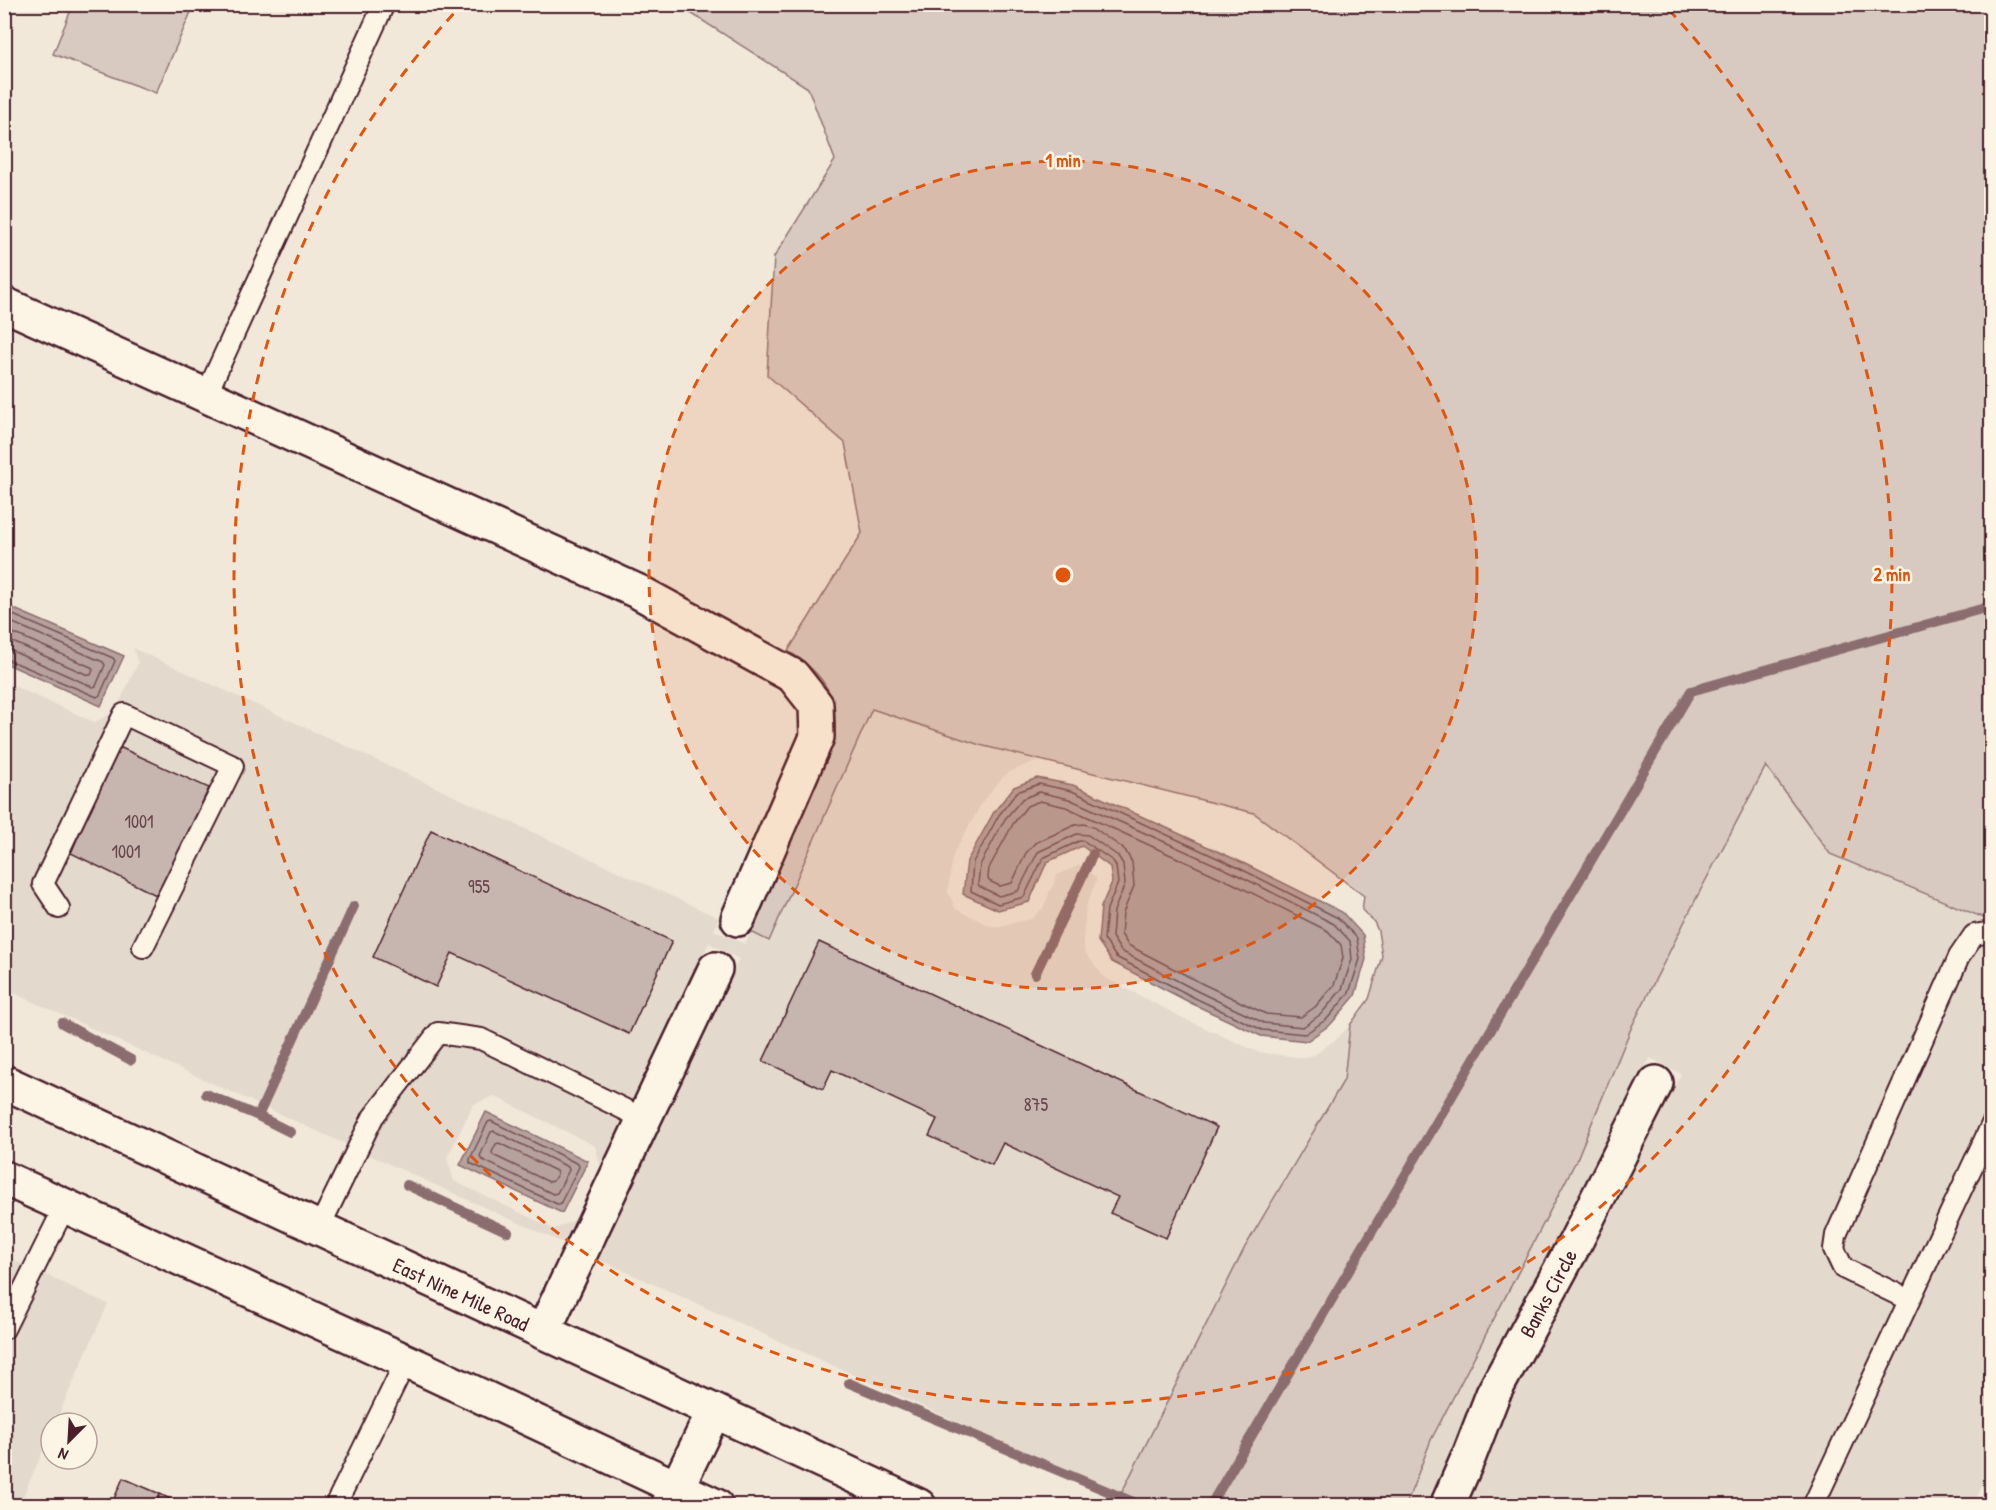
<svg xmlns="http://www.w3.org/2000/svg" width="1996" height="1510" font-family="'Patrick Hand',sans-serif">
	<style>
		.built { fill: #e4d9cd }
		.green { fill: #d8cac0; stroke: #917476; stroke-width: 1.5 }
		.water { fill: #b6a19c; stroke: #8b6d6f; stroke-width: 1.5 }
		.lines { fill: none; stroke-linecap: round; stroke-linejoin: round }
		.shore { stroke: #755358; stroke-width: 1.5 }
		.stream { stroke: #8b6d6f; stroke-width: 10 }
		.building { fill: #c7b6af; stroke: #4a1f2b; stroke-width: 1.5 }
		.lane-casing { stroke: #4a1f2b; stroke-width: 24 }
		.street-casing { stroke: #4a1f2b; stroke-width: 38 }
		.primary-casing { stroke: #4a1f2b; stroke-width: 38 }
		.lane { stroke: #fcf5e5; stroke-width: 20 }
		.street { stroke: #fcf5e5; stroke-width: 33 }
		.primary { stroke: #fcf5e5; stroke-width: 33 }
		.ring { fill: none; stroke: #e0560e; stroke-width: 3; stroke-dasharray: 10 8 }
		.labels { text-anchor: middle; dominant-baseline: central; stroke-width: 5; stroke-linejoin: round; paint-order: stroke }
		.number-label { font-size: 18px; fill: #69454c }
		.street-label { font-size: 21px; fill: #4a1f2b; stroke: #fcf5e5 }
		.centre { fill: #e0560e; stroke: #fcf5e5; stroke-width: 3 }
		.ring-label { font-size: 18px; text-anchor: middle; font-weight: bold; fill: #e0560e; stroke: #fcf5e5; stroke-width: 5; stroke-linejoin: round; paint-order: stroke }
	</style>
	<rect width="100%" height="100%" fill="#f1e8da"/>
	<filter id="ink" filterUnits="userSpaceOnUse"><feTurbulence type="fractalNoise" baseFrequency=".0167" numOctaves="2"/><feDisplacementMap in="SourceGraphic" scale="12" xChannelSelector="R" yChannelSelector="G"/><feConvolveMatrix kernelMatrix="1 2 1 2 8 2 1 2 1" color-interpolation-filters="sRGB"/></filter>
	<g filter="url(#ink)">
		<path class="built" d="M133 648 719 918 714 930 745 944 751 932 769 941 872 709 980 745 1070 768 1042 761 1033 762 1010 772 1003 777 983 801 954 853 952 860 948 893 956 909 990 926H999L1031 919 1043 908 1057 875 1079 865 1096 877V881L1086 907 1083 941 1085 952 1104 977 1185 1019 1258 1052 1304 1058 1314 1055 1338 1038 1350 1025 1344 1080 1245 1247 1120 1496 596 1258 739 959 709 943 601 1167 595 1146 494 1096 473 1105 447 1158 454 1181 554 1229 575 1220 594 1183 565 1244 5 989V682L94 722 115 712 138 663Z
			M1766 765 1830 854 1991 921 1992 1466 1973 1505H1466L1485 1463 1509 1401 1592 1249 1681 1074 1650 1058 1561 1233 1500 1342 1478 1386 1453 1449 1427 1505 1406 1506 1431 1440 1577 1159 1632 1026 1699 893Z
			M5 1256 108 1304 55 1423H51V1433L19 1505 5 1506Z"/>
		<path class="green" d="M73 5H194L156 93 53 54Z
			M678 5H1991V921L1830 854 1766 766 1699 893 1632 1026 1577 1159 1431 1440 1406 1505 1140 1506 1120 1496 1245 1247 1344 1080 1350 1025 1369 999 1382 956 1378 931 1374 922 1362 910 1364 896 1254 813 980 745 872 709 769 941 751 932 833 744C842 700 825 674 788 651L862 533 845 443 767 375 774 257 835 160 808 88Z"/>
		<path class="water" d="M5 605 124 656 101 706 5 663Z
			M1037 778 1073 785 1241 862 1342 912 1363 935 1366 959 1355 996 1331 1024 1307 1041 1261 1036 1193 1004 1112 962 1098 941 1101 907 1112 882 1110 867 1082 846 1047 862 1029 902 998 910 963 894 967 861 994 812 1014 787Z
			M486 1112 588 1161 562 1213 460 1165Z"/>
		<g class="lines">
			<path class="shore" d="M4 611 113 658 115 661 100 695 97 697 4 658
				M4 619 103 662 105 665 96 686 93 687 12 651 4 650
				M4 629 91 667 93 670 91 675H88L15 643 4 641
				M1039 784 1072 791 1239 868 1338 918 1357 938 1360 959 1349 993 1327 1019 1305 1034 1262 1030 1195 998 1116 957 1104 939 1107 909 1118 883 1116 866 1113 861 1084 841H1079L1043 858 1024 897 998 904 971 891 973 862 999 815 1017 792Z
				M1039 792 1069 799 1236 874 1334 924 1350 941 1352 959 1342 989 1321 1014 1303 1027 1264 1023 1199 992 1121 951 1112 937 1114 911 1125 884 1123 864 1118 856 1088 835 1077 834 1038 852 1018 891 999 896 979 886 978 884 980 865 1005 819 1022 799Z
				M1040 801 1066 807 1232 883 1328 931 1341 945 1343 958 1334 985 1315 1007 1301 1017 1266 1014 1203 984 1128 945 1121 934 1123 913 1134 886 1132 862 1125 850 1093 827 1084 824 1075 825 1035 843 1026 853 1012 883 1000 886 989 881 988 878 989 868 1013 824 1027 806Z
				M491 1121 578 1164 579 1167 560 1204H557L470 1163V1159L488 1122Z
				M494 1131 568 1167 569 1170 557 1193 553 1194 481 1159 480 1156 491 1132Z
				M499 1143 556 1171 557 1174 553 1181 549 1182 493 1155 492 1152 496 1144Z"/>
			<path class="stream" d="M1035 974 1093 854
				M62 1023 131 1060
				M206 1094 258 1116 290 1132
				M258 1116 354 906
				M407 1185 508 1232
				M849 1383 1143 1506
				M1210 1506 1691 691 1992 606"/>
		</g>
		<path class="building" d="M117 746 209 788 158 896 71 853Z
			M431 830 672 941 629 1034 452 953 436 987 373 957Z
			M819 942 1217 1127 1166 1238 1110 1213 1118 1197 1003 1143 992 1165 929 1136 937 1119 832 1070 823 1089 763 1061Z
			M123 1478 160 1494 155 1506H111Z
			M160 1494 184 1506H155Z"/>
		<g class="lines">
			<g class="lane-casing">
				<path id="lane" d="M206 395 384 4
					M59 908 43 884 124 714 233 766 143 947
					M319 1228 373 1117 438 1033 481 1039 644 1119
					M1909 1300 1843 1268 1834 1249 1836 1235 1959 957 1974 935 1992 932
					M4 1329 65 1206
					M335 1506 406 1361
					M1813 1506 1992 1124"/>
			</g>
			<g class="street-casing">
				<g id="street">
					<path d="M4 304 639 592 793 676 816 705 817 737 738 919"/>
					<path d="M543 1332 715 969"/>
					<path d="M668 1506 714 1411"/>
					<path id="s1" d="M1447 1506 1469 1456 1493 1394 1576 1241 1656 1083"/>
				</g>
			</g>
			<g class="primary-casing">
				<g id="primary">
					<path id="s2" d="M4 1082 919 1506"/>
					<path d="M4 1178 423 1369 716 1506"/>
				</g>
			</g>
			<use href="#lane" class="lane"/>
			<use href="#street" class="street"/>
			<use href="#primary" class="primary"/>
		</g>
	</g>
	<circle cx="1063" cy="575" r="414" fill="#e0560e" fill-opacity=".12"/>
	<g class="ring">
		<circle cx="1063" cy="575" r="414"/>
		<path d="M1669 10A829 829 0 1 1 457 10"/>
	</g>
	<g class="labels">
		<g class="number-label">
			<text x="139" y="821">1001</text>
			<text x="126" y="851">1001</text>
			<text x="479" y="886">955</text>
			<text x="1036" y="1104">875</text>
		</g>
		<g class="street-label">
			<text stroke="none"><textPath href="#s1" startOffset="236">Banks Circle</textPath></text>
			<text stroke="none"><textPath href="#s2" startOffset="504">East Nine Mile Road</textPath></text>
		</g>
	</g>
	<circle cx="1063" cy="575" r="9" class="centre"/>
	<g class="ring-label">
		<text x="1063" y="167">1 min</text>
		<text x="1892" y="581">2 min</text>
	</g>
	<rect width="1996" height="1510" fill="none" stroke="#fcf5e5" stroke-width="24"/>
	<rect x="12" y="12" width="1972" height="1486" fill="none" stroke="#4a1f2b" stroke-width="2" filter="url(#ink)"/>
	<g transform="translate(69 1441) rotate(204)"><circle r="28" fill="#fcf5e5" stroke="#b59f9b" stroke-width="1.5"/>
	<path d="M0-4.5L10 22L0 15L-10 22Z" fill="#4a1f2b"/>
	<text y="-9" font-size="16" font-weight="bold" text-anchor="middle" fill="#4a1f2b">N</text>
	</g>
</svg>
